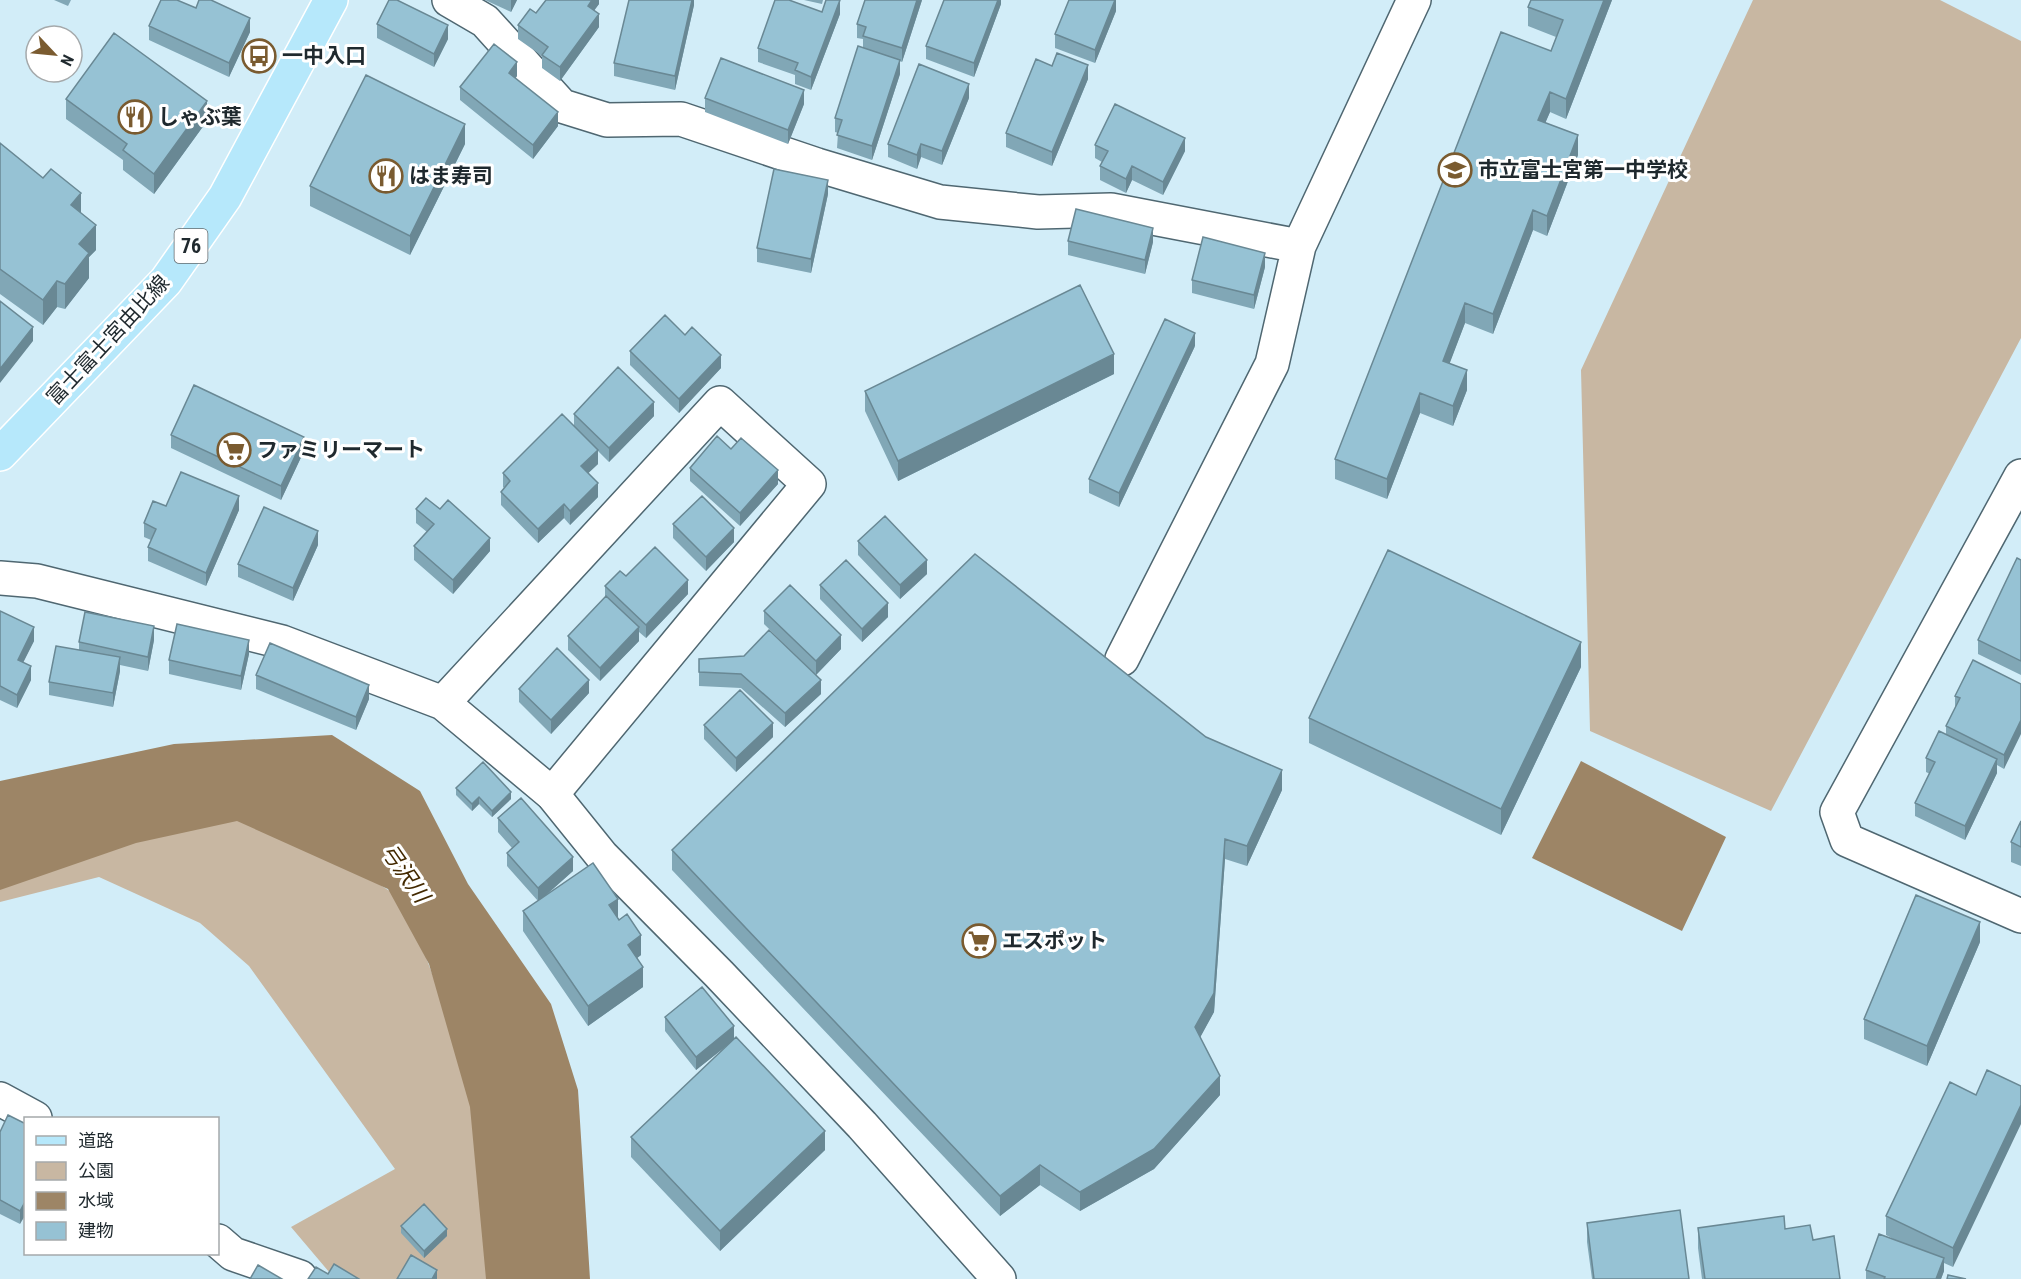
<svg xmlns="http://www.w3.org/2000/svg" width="2021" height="1279" font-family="'Roboto Condensed','Noto Sans JP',sans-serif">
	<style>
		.green { fill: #c8b7a2 }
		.water { fill: #9d8566 }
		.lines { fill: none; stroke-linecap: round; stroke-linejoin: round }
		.minor-casing { stroke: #4f6771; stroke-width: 36 }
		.tertiary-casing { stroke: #4f6771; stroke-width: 36 }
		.primary-casing { stroke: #fff; stroke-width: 36 }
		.minor { stroke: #fff; stroke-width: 33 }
		.tertiary { stroke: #fff; stroke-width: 33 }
		.primary { stroke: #b6e8fb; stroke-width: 33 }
		.wall { fill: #81a7b6 }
		.shaded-wall { fill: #698894 }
		.building { fill: #96c2d4; stroke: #698894; stroke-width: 1.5 }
		.labels { text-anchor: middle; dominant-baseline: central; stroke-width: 6; stroke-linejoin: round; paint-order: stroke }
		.shield { fill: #fff; stroke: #62696d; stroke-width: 1.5 }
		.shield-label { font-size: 20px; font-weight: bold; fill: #1f292e }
		.poi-label { font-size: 21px; font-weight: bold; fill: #1f292e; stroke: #fff; text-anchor: start }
		.street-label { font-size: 21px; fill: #1f292e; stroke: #fff }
		.water-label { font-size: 22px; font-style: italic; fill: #432900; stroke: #fff }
	</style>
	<rect width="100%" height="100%" fill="#d2edf8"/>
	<path class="green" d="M1753 0H1940L2021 41V338L1771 811 1590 731 1581 370Z
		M174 821H282L405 901 546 1279H335L291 1227 395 1169 249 966 200 923 99 877 0 902V863Z"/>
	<path class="water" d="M332 735 420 791 468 884 551 1004 578 1090 590 1279H486L470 1107 429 964 388 889 237 821 136 843 0 890V781L174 744Z
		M1581 761 1726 837 1682 931 1532 858Z"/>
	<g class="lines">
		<g class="minor-casing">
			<path id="minor" d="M449 0 485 21 562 106 607 120 681 119 817 165 940 202 1038 212 1111 210 1299 246
				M2021 476 1837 812 1847 840 2021 916
				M1122 659 1272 364 1299 246 1414 0
				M443 703 720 403 809 484 552 794
				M0 1099 35 1118
				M218 1241 233 1254 300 1277"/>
		</g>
		<g class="tertiary-casing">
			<path id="tertiary" d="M0 578 37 581 282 642 443 703 552 794 602 856 719 974 862 1125 999 1279"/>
		</g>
		<g class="primary-casing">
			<path id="primary" d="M0 454 166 281 225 197 331 0"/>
		</g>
		<use href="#minor" class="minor"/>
		<use href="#tertiary" class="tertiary"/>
		<use href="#primary" class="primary"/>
	</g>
	<path class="wall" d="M54 0H71L68 6Z
		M485 0H517L511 12Z
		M599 0V4L594 10 599 27 560 81 542 68V56L518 39V25L536 13Z
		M694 0V5L675 90 614 76V63Z
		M804 0H823L822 4Z
		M922 0 902 62 900 61V74L872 160 837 148 838 133 835 132V118L863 48V39L857 38V24Z
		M1001 0V4L974 77 926 59V46Z
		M1116 0V11L1095 63 1055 48V34Z
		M1531 0H1612L1566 119 1550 112 1545 123 1578 155 1547 236 1533 230 1493 334 1465 323 1449 364 1467 390 1453 426 1420 413 1387 499 1335 479V459L1551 51 1556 37 1528 26V7Z
		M196 8 250 32 229 77 149 40V26Z
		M822 12 840 14 811 90 795 84V75L758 62V48Z
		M377 24 448 39 434 67 377 38Z
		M1052 66 1088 79 1052 166 1006 147V133Z
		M517 76 515 79 558 126 533 159 460 100V87Z
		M705 98 804 104 788 144 705 112Z
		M969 98 942 165 921 157 917 169 888 157V144Z
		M66 99 207 121 154 194 123 170V160L66 119Z
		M0 143 81 213 96 250 89 257V278L65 309 57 307 43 325 0 294Z
		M465 144 410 255 310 206V186Z
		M1095 145 1185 151 1163 195 1132 180 1126 193 1100 180V166L1102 162 1095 158Z
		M828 194 811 273 757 262V248Z
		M1068 241 1153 242 1145 274 1068 255Z
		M1265 267 1254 309 1192 293V280Z
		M1195 346 1119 507 1089 493V479Z
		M630 351 721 368 679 413 630 365Z
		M1114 374 898 481 865 411V391Z
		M574 414 654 416 609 462 598 451V464L588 473 598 497 570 525 564 518 538 543 501 505V492L504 488 503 487V473L574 426Z
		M171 435 304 451 281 500 171 448Z
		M731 449 778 484 740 526 690 481V468Z
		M166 506 239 510 206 586 148 561V547L151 540 144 537V523Z
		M416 509H440L490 551 453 594 414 560V546L427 532 416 523Z
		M673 524 734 542 706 571 673 538Z
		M858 541 927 574 900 599 858 555Z
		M318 545 293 601 238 577V564Z
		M2021 560V675L1978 654V640Z
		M626 576 688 594 646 638 639 632V641L600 681 568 650V636L605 597V586Z
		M820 585 888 617 862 642 820 599Z
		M0 611 34 641 23 662 31 680 17 708 0 700Z
		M764 611 841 649 816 675 764 624Z
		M154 640 148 671 120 665V671L113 707 49 695V682L79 650V642Z
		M249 654 241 690 169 674V660Z
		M699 659 821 694 785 727 741 688 699 686Z
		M1581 667 1501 835 1309 743V718Z
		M256 675 369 699 356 730 256 689Z
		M2021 684 2004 769 1997 765V773L1965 840 1915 816V803L1930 774 1926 772V758L1946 735V726L1955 708V696Z
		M519 689 589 693 551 734 519 702Z
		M704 725 773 737 736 772 704 739Z
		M1206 737 1282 790 1247 866 1225 859 1214 1012 1200 1037 1220 1095 1154 1169 1080 1211 1040 1185 1000 1216 672 870V850Z
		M456 788 511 799 492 817 479 804 472 811 456 795Z
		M498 818 573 871 543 898 618 918 641 955 637 958 643 987 588 1026 523 931V911L538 901 507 866V853L512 848 498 832Z
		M2021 821V866L2011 862V842Z
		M1980 942 1927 1066 1864 1039V1019Z
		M665 1017 734 1039 825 1150 720 1251 631 1157V1137L730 1043 696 1070 665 1031Z
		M1976 1095 1953 1267 1944 1263V1271L1941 1279H1866V1270L1899 1242 1886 1235V1216Z
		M26 1124 20 1224 0 1214V1132Z
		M1587 1223 1689 1279H1592L1587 1242Z
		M401 1226 447 1236 424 1258 401 1233Z
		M1698 1228 1785 1229 1813 1240 1840 1279H1702L1698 1248Z"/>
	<path class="shaded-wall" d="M511 0H517L511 12Z
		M592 0H599V4L588 19V6Z
		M692 0H694V5L675 90V76Z
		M840 0V14L811 90V77Z
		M917 0H922L902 62V48Z
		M998 0H1001V4L974 77V63Z
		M1115 0H1116V11L1095 63V50Z
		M1604 0H1612L1566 119V99Z
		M599 14V27L560 81V67Z
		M250 18V32L229 77V63Z
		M448 25V39L434 67V54Z
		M900 60V74L872 160V146Z
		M517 62V76L509 87V73Z
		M1088 65V79L1052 166V152Z
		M969 84V98L942 165V151Z
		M804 90V104L788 144V130Z
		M1550 92V112L1538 140V120Z
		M207 101V121L154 194V174Z
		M558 112V126L533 159V145Z
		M465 124V144L410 255V236Z
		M1578 135V155L1547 236V216Z
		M1185 138V151L1163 195V182Z
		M921 144V157L917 169V155Z
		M1132 166V180L1126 193V179Z
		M828 180V194L811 273V259Z
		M81 193V218L71 205Z
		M1533 210V230L1493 334V314Z
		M96 225V250L89 257V278L65 309V284L79 244Z
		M1153 228V242L1145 274V260Z
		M1265 253V267L1254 309V295Z
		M57 281V307L43 325V300Z
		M1465 303V323L1443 381V361Z
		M33 327V341L0 383V369Z
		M1195 333V346L1119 507V493Z
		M1114 354V374L898 481V461Z
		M721 355V368L679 413V399Z
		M1467 370V390L1453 426V406Z
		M1420 393V413L1387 499V479Z
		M654 402V416L609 462V448Z
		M304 437V451L281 500V486Z
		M598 450V464L581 480V466Z
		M778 470V484L740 526V513Z
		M598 483V497L570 525V511Z
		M239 496V510L206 586V573Z
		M564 504V518L538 543V529Z
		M734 528V542L706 571V557Z
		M318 531V545L293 601V588Z
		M490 538V551L453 594V580Z
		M927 560V574L900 599V585Z
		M688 580V594L646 638V625Z
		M888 603V617L862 642V629Z
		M154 626V640L148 671V657Z
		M34 627V641L18 673V660Z
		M639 627V641L600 681V668Z
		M841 635V649L816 675V661Z
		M249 640V654L241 690V676Z
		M1581 642V667L1501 835V809Z
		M120 657V671L113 707V693Z
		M31 666V680L17 708V695Z
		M589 680V693L551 734V720Z
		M821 680V694L785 727V713Z
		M369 685V699L356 730V717Z
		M2021 720V734L2004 769V755Z
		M773 723V737L736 772V758Z
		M1997 759V773L1965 840V826Z
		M1282 770V790L1247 866V846Z
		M511 792V799L492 817V811Z
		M479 797V804L472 811V804Z
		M1225 839V859L1214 1012 1195 1047V1027Z
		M573 857V871L538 902V888Z
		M618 899V919L609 905Z
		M1980 922V942L1927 1066V1046Z
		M641 935V955L628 965V945Z
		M643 967V987L588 1026V1006Z
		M734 1026V1040L696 1070V1057Z
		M1220 1076V1095L1154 1169 1080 1211V1192Z
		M2021 1105V1124L1953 1267V1248Z
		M825 1131V1150L720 1251V1231Z
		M1040 1165V1185L1000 1216V1196Z
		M26 1200V1214L20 1224V1211Z
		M447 1229V1236L424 1258V1251Z
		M1944 1258V1271L1941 1279H1936Z
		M437 1270V1279H432Z"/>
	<path class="building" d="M161 0H177L196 8 199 0H211L250 18 229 63 149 26Z
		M389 0H397L448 25 434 54 377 24Z
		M546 0H592L588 6 599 14 560 67 542 55 548 47 518 25 530 9 536 13Z
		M629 0H692L675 76 614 63Z
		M775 0H789L822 12 826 0H840L811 77 795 70 798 63 758 48Z
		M865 0H917L902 48 863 36 866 27 857 24Z
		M944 0H998L974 63 926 46Z
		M1069 0H1115L1095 50 1055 34Z
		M1531 0H1604L1566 99 1550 92 1538 120 1578 135 1547 216 1533 210 1493 314 1465 303 1443 361 1467 370 1453 406 1420 393 1387 479 1335 459 1501 32 1551 51 1563 20 1528 7Z
		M114 33 207 101 154 174 123 150 127 144 66 99Z
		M494 44 517 62 509 73 558 112 533 145 460 87Z
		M858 46 900 60 872 146 837 135 842 120 835 118Z
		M1057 53 1088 65 1052 152 1006 133 1036 59 1052 66Z
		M721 58 804 90 788 130 705 98Z
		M919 64 969 84 942 151 921 144 917 155 888 144Z
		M366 75 465 124 410 236 310 186Z
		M1115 104 1185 138 1163 182 1132 166 1126 179 1100 166 1108 151 1095 145Z
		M0 143 43 178 51 169 81 193 71 205 96 225 79 244 89 253 65 284 57 281 43 300 0 269Z
		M774 169 828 180 811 259 757 248Z
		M1076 209 1153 228 1145 260 1068 241Z
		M1203 237 1265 253 1254 295 1192 280Z
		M1080 285 1114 354 898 461 865 391Z
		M0 301 33 327 0 369Z
		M665 315 685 335 692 327 721 355 679 399 630 351Z
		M1165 319 1195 333 1119 493 1089 479Z
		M618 367 654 402 609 448 574 414Z
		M194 385 304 437 281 486 171 435Z
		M562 414 598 450 581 466 598 483 570 511 564 504 538 529 501 492 510 481 503 473Z
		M717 436 731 449 741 438 778 470 740 513 690 468Z
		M181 472 239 496 206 573 148 547 156 529 144 523 153 501 166 506Z
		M702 496 734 528 706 557 673 524Z
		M426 498 440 509 448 500 490 538 453 580 414 546 434 524 416 509Z
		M264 507 318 531 293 588 238 564Z
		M885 516 927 560 900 585 858 541Z
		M655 547 688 580 646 625 605 586 620 571 626 576Z
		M1388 550 1581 642 1501 809 1309 718Z
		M975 554 1206 737 1282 770 1247 846 1225 839 1214 993 1195 1027 1220 1076 1154 1149 1080 1192 1040 1165 1000 1196 672 850Z
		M2017 558 2021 560V661L1978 640Z
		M846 560 888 603 862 629 820 585Z
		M790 585 841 635 816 661 764 611Z
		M606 596 639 627 600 668 568 636Z
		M0 611 34 627 18 660 31 666 17 695 0 686Z
		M85 612 154 626 148 657 79 642Z
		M177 624 249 640 241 676 169 660Z
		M769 630 821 680 785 713 741 674 699 672V659L744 656Z
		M270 643 369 685 356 717 256 675Z
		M56 646 120 657 113 693 49 682Z
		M557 648 589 680 551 720 519 689Z
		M1973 660 2021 684V720L2004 755 1946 726 1960 698 1955 696Z
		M740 690 773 723 736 758 704 725Z
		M1939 731 1997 759 1965 826 1915 803 1935 762 1926 758Z
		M483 762 511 792 492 811 479 797 472 804 456 788Z
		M521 798 573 857 538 888 507 853 519 842 498 818Z
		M2021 821V847L2011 842Z
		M593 863 618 899 609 905 619 920 627 914 641 935 628 945 643 967 588 1006 523 911Z
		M1916 895 1980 922 1927 1046 1864 1019Z
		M702 987 734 1026 696 1057 665 1017Z
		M736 1037 825 1131 720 1231 631 1137Z
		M1987 1070 2021 1086V1105L1953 1248 1886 1216 1950 1082 1976 1095Z
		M8 1115 26 1124V1200L20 1211 0 1200V1132Z
		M424 1204 447 1229 424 1251 401 1226Z
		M1680 1210 1689 1279H1594L1587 1223Z
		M1784 1216 1785 1229 1810 1225 1813 1240 1834 1236 1840 1279H1705L1698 1228Z
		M1879 1234 1944 1258 1936 1279H1884L1885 1277 1866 1270Z
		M411 1255 437 1270 432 1279H397Z
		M334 1264 359 1279H308L316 1267 328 1274Z
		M258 1265 282 1279H250Z
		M1948 1275 1966 1279H1947Z"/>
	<defs>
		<g id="bus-ring" transform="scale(1.725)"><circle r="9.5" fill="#fff" stroke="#7a5b30" stroke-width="1.5"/><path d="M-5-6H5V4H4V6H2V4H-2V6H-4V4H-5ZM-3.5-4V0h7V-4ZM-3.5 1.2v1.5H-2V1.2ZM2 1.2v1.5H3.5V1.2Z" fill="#7a5b30"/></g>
		<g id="restaurant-ring" transform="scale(1.725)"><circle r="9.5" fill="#fff" stroke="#7a5b30" stroke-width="1.5"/><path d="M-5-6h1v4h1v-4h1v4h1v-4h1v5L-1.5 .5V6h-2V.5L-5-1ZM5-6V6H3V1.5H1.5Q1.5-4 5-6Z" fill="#7a5b30"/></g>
		<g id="school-ring" transform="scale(1.725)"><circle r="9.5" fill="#fff" stroke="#7a5b30" stroke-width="1.5"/><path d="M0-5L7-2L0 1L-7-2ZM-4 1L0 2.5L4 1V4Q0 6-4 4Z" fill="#7a5b30"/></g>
		<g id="supermarket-ring" transform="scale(1.725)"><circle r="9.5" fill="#fff" stroke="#7a5b30" stroke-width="1.5"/><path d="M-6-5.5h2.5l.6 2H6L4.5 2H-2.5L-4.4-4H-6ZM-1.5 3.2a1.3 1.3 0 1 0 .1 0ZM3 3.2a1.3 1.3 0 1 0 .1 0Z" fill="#7a5b30"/></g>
	</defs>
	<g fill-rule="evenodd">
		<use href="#bus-ring" x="259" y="56"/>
		<use href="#restaurant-ring" x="135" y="117"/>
		<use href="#school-ring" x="1455" y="170"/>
		<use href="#restaurant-ring" x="386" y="176"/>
		<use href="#supermarket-ring" x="234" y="450"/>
		<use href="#supermarket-ring" x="979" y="941"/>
	</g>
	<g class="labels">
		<rect class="shield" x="174.5" y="229" width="33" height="34" rx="4.5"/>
		<g class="shield-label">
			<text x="191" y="246">76</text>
		</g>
		<g class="poi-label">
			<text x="282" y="56">一中入口</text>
			<text x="158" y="117">しゃぶ葉</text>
			<text x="1478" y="170">市立富士宮第一中学校</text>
			<text x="409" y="176">はま寿司</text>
			<text x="257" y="450">ファミリーマート</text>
			<text x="1002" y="941">エスポット</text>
		</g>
		<g class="street-label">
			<text transform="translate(108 340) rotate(-47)">富士富士宮由比線</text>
		</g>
		<g class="water-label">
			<text transform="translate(405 873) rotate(55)">弓沢川</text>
		</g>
	</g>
	<rect x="24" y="1117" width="195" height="138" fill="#ffffff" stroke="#a5a9ab" stroke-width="1.5"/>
	<rect x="36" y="1136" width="30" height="9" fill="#b6e8fb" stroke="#a5a9ab" stroke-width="1.5"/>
	<text x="78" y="1147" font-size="18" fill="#1f292e">道路</text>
	<rect x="36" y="1162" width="30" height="18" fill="#c8b7a2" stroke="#a5a9ab" stroke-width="1.5"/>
	<text x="78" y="1177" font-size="18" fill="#1f292e">公園</text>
	<rect x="36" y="1192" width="30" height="18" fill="#9d8566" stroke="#a5a9ab" stroke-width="1.5"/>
	<text x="78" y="1207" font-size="18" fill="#1f292e">水域</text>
	<rect x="36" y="1222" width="30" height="18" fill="#96c2d4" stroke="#a5a9ab" stroke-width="1.5"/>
	<text x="78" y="1237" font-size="18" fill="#1f292e">建物</text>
	<g transform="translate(54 54) rotate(116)"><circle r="28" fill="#ffffff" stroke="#a5a9ab" stroke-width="1.5"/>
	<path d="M0-4.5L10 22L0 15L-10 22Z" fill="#7a5b30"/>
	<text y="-9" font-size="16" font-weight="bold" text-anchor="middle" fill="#1f292e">N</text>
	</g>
</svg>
